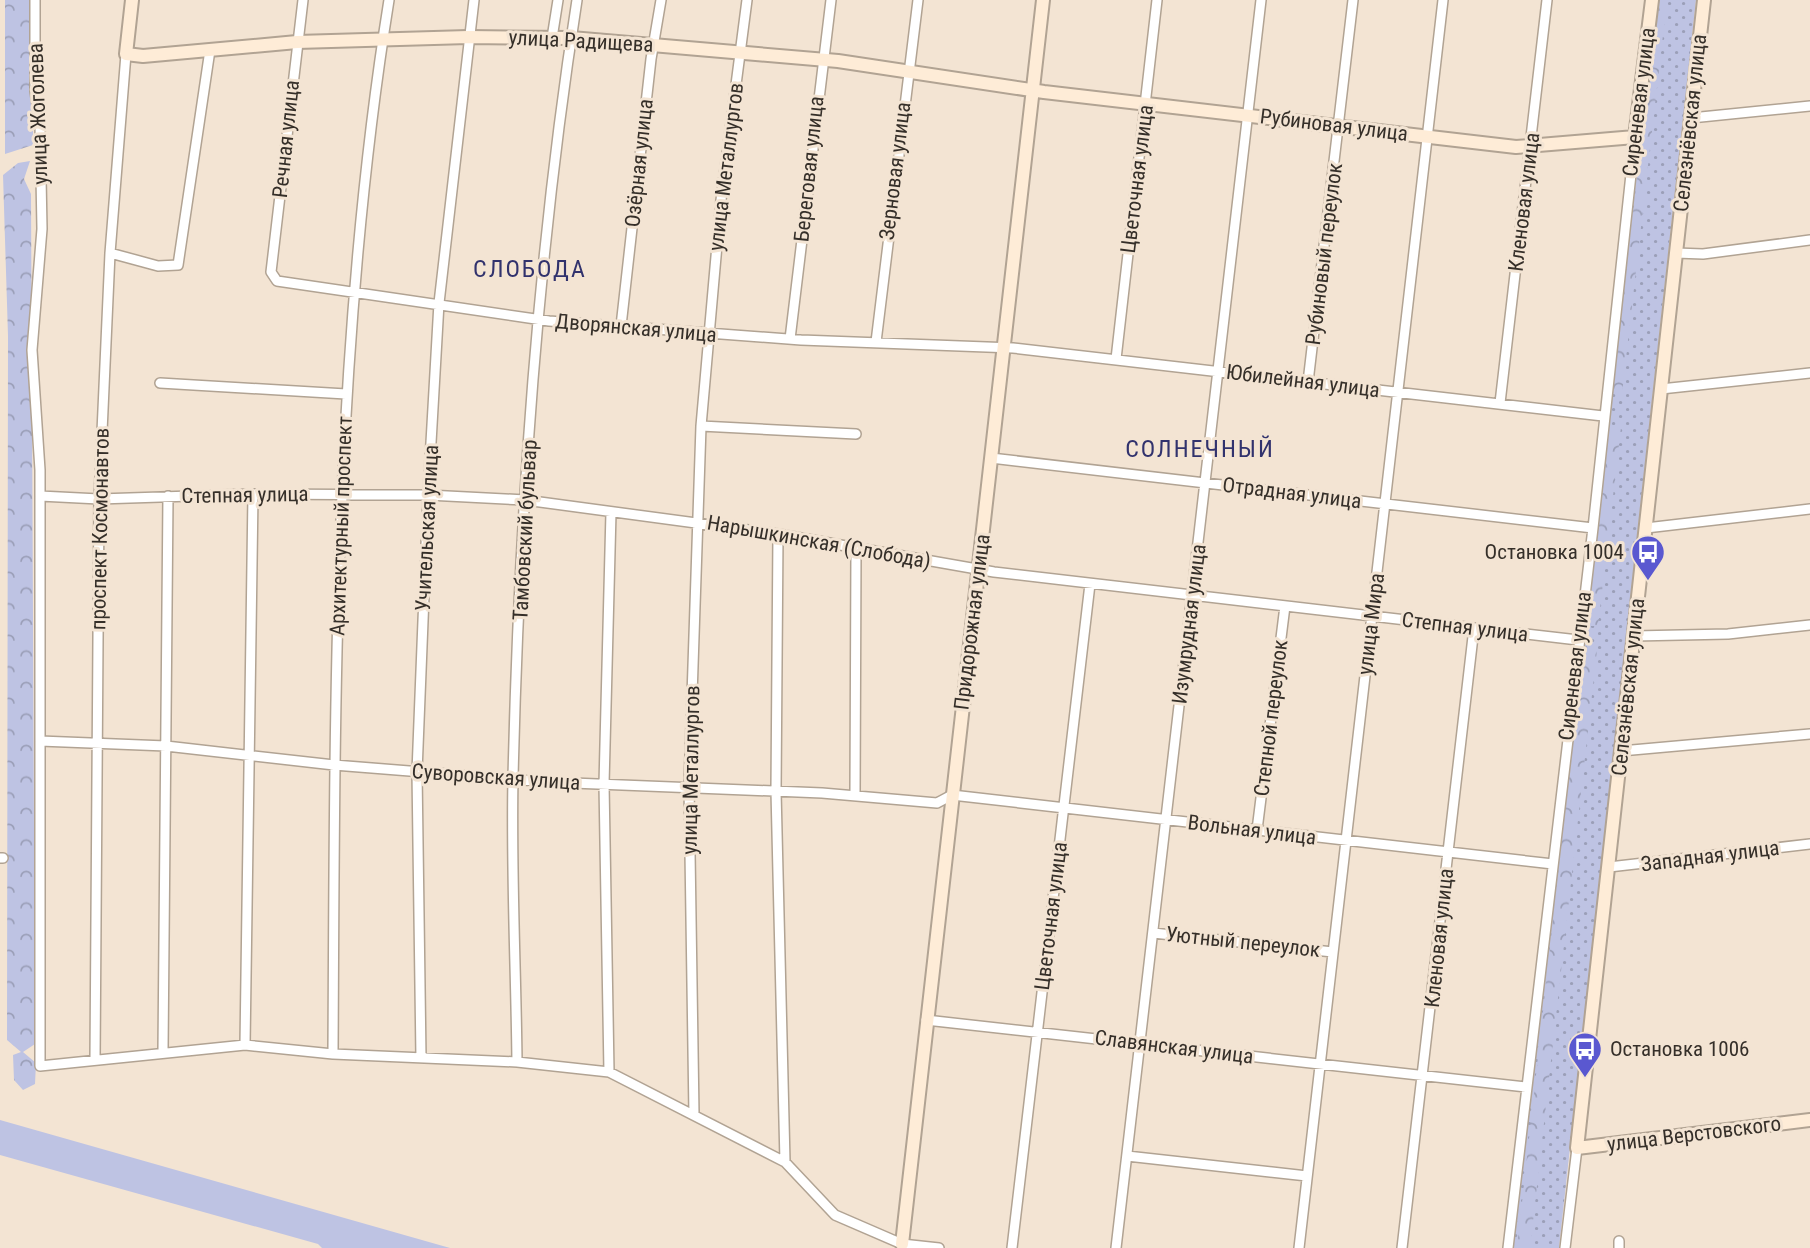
<svg xmlns="http://www.w3.org/2000/svg" width="1810" height="1248" font-family="'Roboto Condensed',sans-serif">
	<style>
		.grass { fill: url(#grass-dots) }
		.forest { fill: url(#forest-crowns) }
		.park { fill: #bec3e3 }
		.lines { fill: none; stroke-linecap: round; stroke-linejoin: round }
		.street-casing { stroke: #b1a393; stroke-width: 12 }
		.secondary-casing { stroke: #b1a393; stroke-width: 16 }
		.street { stroke: #fff; stroke-width: 9 }
		.secondary { stroke: #feecd7; stroke-width: 12 }
		.labels { text-anchor: middle; dominant-baseline: central; stroke-width: 6; stroke-linejoin: round; paint-order: stroke }
		.street-label { font-size: 21px; fill: #352f29; stroke: #f3e4d3 }
		.poi-label { font-size: 21px; fill: #352f29; stroke: #f3e4d3; text-anchor: end }
		.quarter-label { font-size: 24px; letter-spacing: 2px; fill: #31326d; stroke: #f3e4d3 }
	</style>
	<defs>
		<pattern id="grass-dots" width="8" height="8" patternUnits="userSpaceOnUse" patternTransform="scale(1.75)"><rect width="8" height="8" fill="#bec3e3"/><path d="M2 2h.1M6 6h.1" fill="none" stroke="#9b9fb8" stroke-width="1.8" stroke-linecap="round"/></pattern>
		<pattern id="forest-crowns" width="20" height="18" patternUnits="userSpaceOnUse" patternTransform="scale(1.75)"><rect width="20" height="18" fill="#bec3e3"/><path d="M2 6a3 3 0 1 1 6 0M12 15a3 3 0 1 1 6 0" fill="none" stroke="#9b9fb8"/></pattern>
	</defs>
	<rect width="100%" height="100%" fill="#f3e4d3"/>
	<path class="grass" d="M1657 0H1696L1559 1248H1512Z"/>
	<path class="forest" d="M5 0H33V145L5 154Z
		M1658 0H1667L1622 393 1612 392Z
		M30 161 24 179 31 194 35 1044 23 1052 36 1063 35 1084 23 1090 14 1080 13 1055 21 1052 7 1040 8 336 3 175 18 163Z
		M1608 426 1621 427 1598 626H1586Z
		M1583 647 1597 650 1530 1248H1517Z"/>
	<path class="park" d="M0 1120 450 1248H322L318 1244 0 1155Z"/>
	<g class="lines">
		<g class="street-casing">
			<path id="street" d="M35 0V91L40 125 42 229 32 350 40 470V1066L245 1045 333 1054 517 1062 609 1072 785 1162 835 1215 902 1244 939 1248
				M303 0 271 272 277 281 549 321 801 340 1013 348 1603 416
				M747 0 721 200 701 426 856 434
				M552 38 558 0
				M1691 118 1810 106
				M110 253 158 266 178 265 210 50
				M1676 253 1703 254 1810 240
				M621 326 651 59 661 0
				M790 339 831 0
				M876 342 918 0
				M1116 359 1157 0
				M1308 382 1353 0
				M160 383 346 394
				M1661 389 1810 373
				M1500 403 1547 0
				M991 458 1593 528
				M40 496 99 499 253 494 428 495 525 500 778 534 994 572 1578 640
				M1646 528 1810 509
				M778 534 776 791 785 1162
				M1634 636 1728 634 1810 625
				M40 741 166 746 334 765 548 782 822 793 937 803 952 795 1553 864
				M1621 751 1810 734
				M855 795 856 549
				M1257 830 1285 606
				M0 858H3
				M1609 867 1810 844
				M1153 933 1333 952
				M926 1020 1526 1087
				M245 1045 253 494
				M163 1051 168 496
				M333 1054C335 702 333 349 389 0
				M421 1058 417 772 428 495 439 303 474 0
				M95 1060 99 499 110 253 126 54
				M517 1062C516 968 511 873 513 778 519 519 537 256 577 0
				M609 1072 604 784 611 512
				M694 1115 689 786 701 426
				M1127 1156 1307 1176
				M1619 1241V1248
				M1012 1248 1090 584
				M1116 1248 1261 0
				M1299 1248 1443 0
				M1402 1248 1474 628
				M1508 1248 1593 528 1635 137
				M1565 1248 1577 1148"/>
		</g>
		<g class="secondary-casing">
			<path id="secondary" d="M132 0 126 54 143 56 297 42 468 37 571 38 838 61 1044 92 1516 147 1635 137 1652 0
				M1704 0 1577 1148 1810 1120
				M902 1244 1043 0"/>
		</g>
		<use href="#street" class="street"/>
		<use href="#secondary" class="secondary"/>
	</g>
	<defs>
		<g id="bus-pin" transform="scale(1.75)"><path d="M0 17L-7.5 6A9.5 9.5 0 1 1 7.5 6Z" fill="#5a58d0" stroke="#f3e4d3"/><path d="M-5-6H5V4H4V6H2V4H-2V6H-4V4H-5ZM-3.5-4V0h7V-4ZM-3.5 1.2v1.5H-2V1.2ZM2 1.2v1.5H3.5V1.2Z" fill="#fff"/></g>
	</defs>
	<g fill-rule="evenodd">
		<use href="#bus-pin" x="1648" y="552"/>
		<use href="#bus-pin" x="1585" y="1049"/>
	</g>
	<g class="labels">
		<g class="street-label">
			<text transform="translate(581 41) rotate(3)">улица Радищева</text>
			<text transform="translate(1639 102) rotate(-83)">Сиреневая улица</text>
			<text transform="translate(38 114) rotate(-92)">улица Жоголева</text>
			<text transform="translate(1690 123) rotate(-84)">Селезнёвская улица</text>
			<text transform="translate(1334 125) rotate(7)">Рубиновая улица</text>
			<text transform="translate(286 139) rotate(-84)">Речная улица</text>
			<text transform="translate(639 163) rotate(-84)">Озёрная улица</text>
			<text transform="translate(726 167) rotate(-83)">улица Металлургов</text>
			<text transform="translate(809 169) rotate(-84)">Береговая улица</text>
			<text transform="translate(895 171) rotate(-83)">Зерновая улица</text>
			<text transform="translate(1137 179) rotate(-83)">Цветочная улица</text>
			<text transform="translate(1524 202) rotate(-83)">Кленовая улица</text>
			<text transform="translate(1324 254) rotate(-83)">Рубиновый переулок</text>
			<text transform="translate(636 328) rotate(5)">Дворянская улица</text>
			<text transform="translate(1303 381) rotate(7)">Юбилейная улица</text>
			<text transform="translate(1292 493) rotate(7)">Отрадная улица</text>
			<text transform="translate(245 495) rotate(-1)">Степная улица</text>
			<text transform="translate(341 526) rotate(-88)">Архитектурный проспект</text>
			<text transform="translate(427 528) rotate(-87)">Учительская улица</text>
			<text transform="translate(100 529) rotate(-89)">проспект Космонавтов</text>
			<text transform="translate(525 530) rotate(-87)">Тамбовский бульвар</text>
			<text transform="translate(819 542) rotate(10)">Нарышкинская (Слобода)</text>
			<text transform="translate(972 622) rotate(-83)">Придорожная улица</text>
			<text transform="translate(1189 624) rotate(-83)">Изумрудная улица</text>
			<text transform="translate(1371 624) rotate(-83)">улица Мира</text>
			<text transform="translate(1465 627) rotate(7)">Степная улица</text>
			<text transform="translate(1575 666) rotate(-83)">Сиреневая улица</text>
			<text transform="translate(1628 687) rotate(-84)">Селезнёвская улица</text>
			<text transform="translate(1271 718) rotate(-83)">Степной переулок</text>
			<text transform="translate(691 770) rotate(-89)">улица Металлургов</text>
			<text transform="translate(496 777) rotate(4)">Суворовская улица</text>
			<text transform="translate(1252 830) rotate(7)">Вольная улица</text>
			<text transform="translate(1710 856) rotate(-7)">Западная улица</text>
			<text transform="translate(1051 916) rotate(-83)">Цветочная улица</text>
			<text transform="translate(1439 938) rotate(-84)">Кленовая улица</text>
			<text transform="translate(1243 942) rotate(6)">Уютный переулок</text>
			<text transform="translate(1174 1047) rotate(7)">Славянская улица</text>
			<text transform="translate(1694 1134) rotate(-7)">улица Верстовского</text>
		</g>
		<g class="poi-label">
			<text x="1624" y="552">Остановка 1004</text>
			<text x="1610" y="1049" text-anchor="start">Остановка 1006</text>
		</g>
		<g class="quarter-label">
			<text x="530" y="269">СЛОБОДА</text>
			<text x="1200" y="449">СОЛНЕЧНЫЙ</text>
		</g>
	</g>
</svg>
